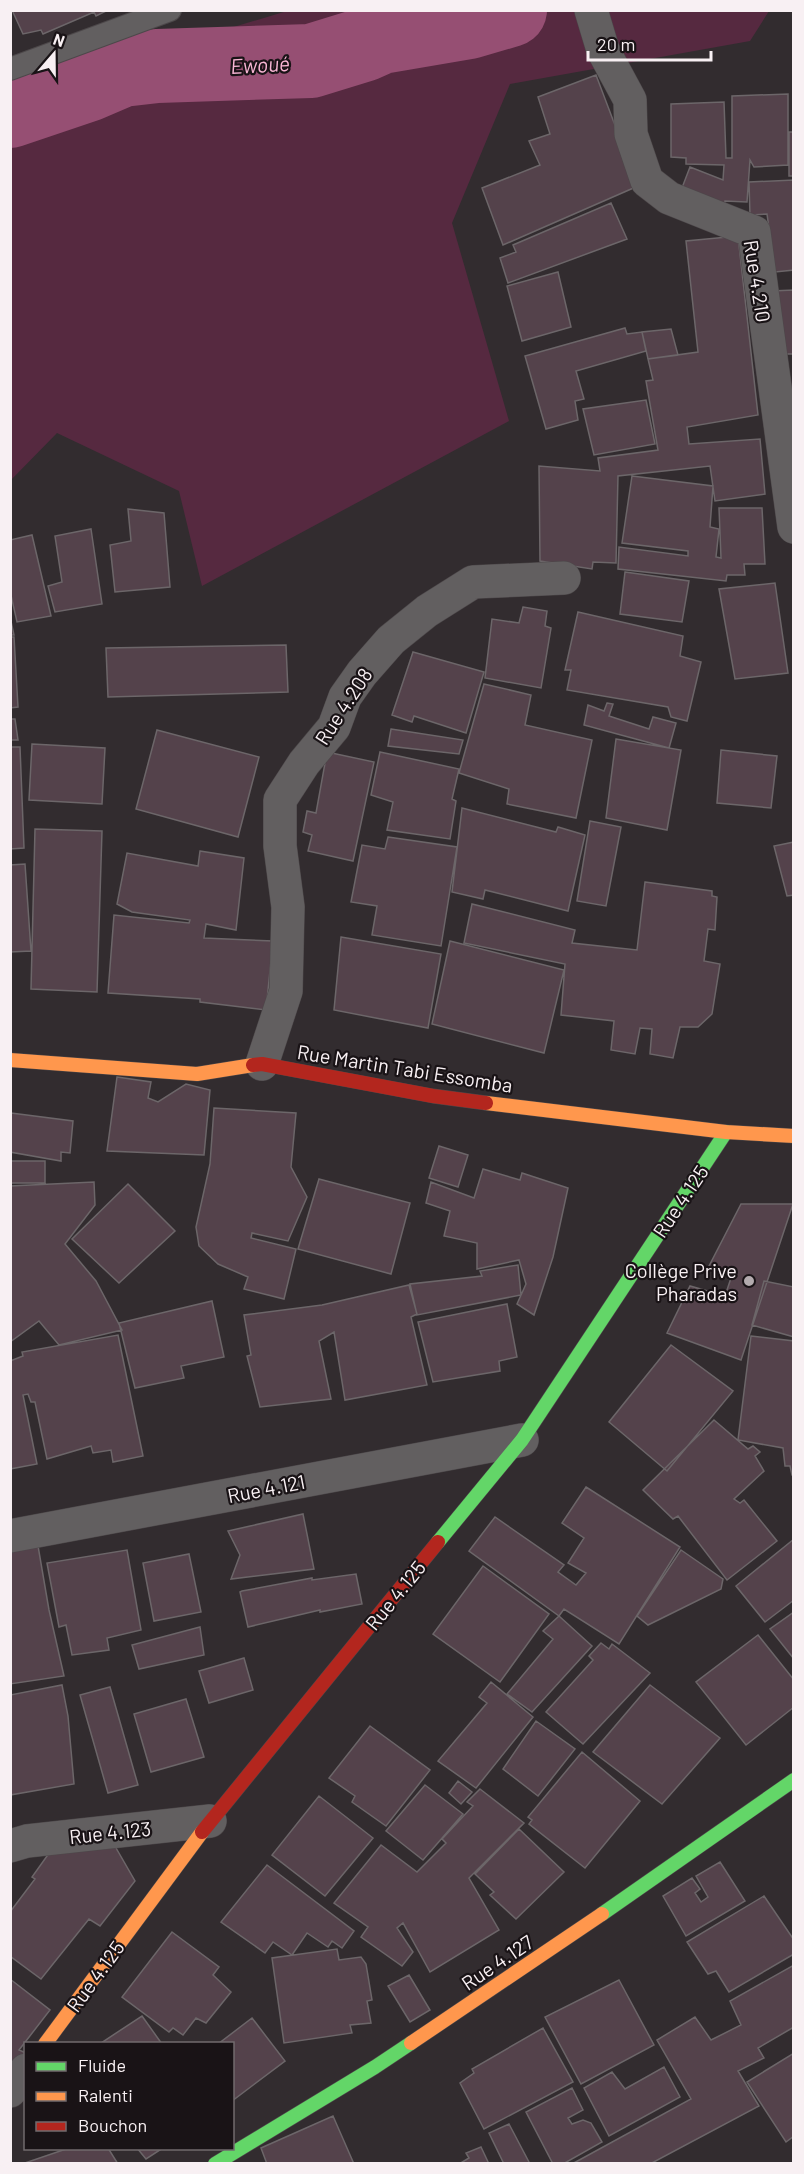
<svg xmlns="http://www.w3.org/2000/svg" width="804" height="2174" font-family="Barlow,sans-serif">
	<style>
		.green { fill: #562940 }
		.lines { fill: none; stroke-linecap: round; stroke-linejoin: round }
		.river { stroke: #964f73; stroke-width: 74 }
		.building { fill: #54424b; stroke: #6c6669; stroke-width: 1.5 }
		.lane-casing { stroke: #4d484a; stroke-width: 24 }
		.street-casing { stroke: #4d484a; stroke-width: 34 }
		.fast-casing { stroke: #4d484a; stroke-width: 15 }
		.slow-casing { stroke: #4d484a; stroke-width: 15 }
		.jam-casing { stroke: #4d484a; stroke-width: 15 }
		.lane { stroke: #625f60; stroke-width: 22 }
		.street { stroke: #625f60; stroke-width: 33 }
		.fast { stroke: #63d668; stroke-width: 14 }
		.slow { stroke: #ff974d; stroke-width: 14 }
		.jam { stroke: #b3261e; stroke-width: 14 }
		.poi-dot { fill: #b3abae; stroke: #191316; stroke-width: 2 }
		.labels { text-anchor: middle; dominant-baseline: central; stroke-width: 4.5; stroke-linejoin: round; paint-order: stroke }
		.street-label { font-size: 20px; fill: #f8f0f3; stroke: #191316 }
		.poi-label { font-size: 20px; fill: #f8f0f3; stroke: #191316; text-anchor: end }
		.water-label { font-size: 21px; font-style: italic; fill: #f9b6d5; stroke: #191316 }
	</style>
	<rect width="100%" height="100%" fill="#322c2f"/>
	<path class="green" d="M287 11H769L750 41 510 84 452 223 509 421 202 586 179 491 57 433 11 480V91L100 67Z"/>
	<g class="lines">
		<path class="river" d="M10 111 87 85 122 70 157 66 311 61 363 45 381 37 469 22 510 10"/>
	</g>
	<path class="building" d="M12 10H108L96 16 94 12 43 34 41 30 23 34Z
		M596 75 638 186 503 245 482 188 540 165 529 141 550 134 538 97Z
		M788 94V165L754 167 750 160 747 202 725 201 723 213 680 193 690 167 723 180 724 165 686 164V158L671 157V104L724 102 726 158H732V96Z
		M789 132H794V176H789Z
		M794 180V270L775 272 767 214 750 215 749 182Z
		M611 203 627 239 508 283 500 258 516 252 513 245Z
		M738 236 758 415 687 427 689 444 760 439 765 494 715 501 710 466 618 476 616 563 593 562 592 569 540 561 539 466 600 471 598 458 658 450 646 381 653 380 648 359 698 352 686 241Z
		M558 272 571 327 522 341 507 286Z
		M794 290V354H778L771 291Z
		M625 328 627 334 642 332 646 351 576 371 584 399 575 401 578 420 546 429 525 356Z
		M671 329 678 355 648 359 642 332Z
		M646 400 655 444 594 455 583 409Z
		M632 476 713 486 710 527 719 529 716 557 721 558 719 508H762L765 564H744L745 575H727L726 581 618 569 619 547 688 556V551L622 543Z
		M128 509 164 513 170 587 115 592 110 545 131 541Z
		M91 529 102 604 55 612 48 586 62 582 55 536Z
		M32 535 51 616 17 622 10 591V540Z
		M625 572 689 581 682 622 620 614Z
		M775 583 788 673 735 679 719 589Z
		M523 607 547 611 545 626 551 628 541 688 485 678 492 619 519 623Z
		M578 612 683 636 680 656 701 662 687 721 671 717 668 707 567 690 571 670H565Z
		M10 617 14 635H10Z
		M10 637H14L18 707 10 708Z
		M286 645 288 692 108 697 106 648Z
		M413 652 484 672 466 733 414 716 412 722 392 715Z
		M484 684 531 695 525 725 592 740 576 818 507 804 509 789 459 773Z
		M607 703 613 704 609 716 649 729 653 717 676 723 669 748 584 725 588 705 604 711Z
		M10 719H15L18 740H10Z
		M391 729 463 740 459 754 388 746Z
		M157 730 259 757 238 837 136 809Z
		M616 739 681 750 667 830 606 818Z
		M32 744 105 748 102 804 29 800Z
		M10 747H20L24 848 10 849Z
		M721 750 777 756 771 808 717 803Z
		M327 752 374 762 353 861 308 851 312 835 303 832 307 811 316 813Z
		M380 752 459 769 452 799 456 801 450 839 387 830 393 802 371 795Z
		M462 808 556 832 558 827 585 835 568 911 485 890 483 899 452 892Z
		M590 821 621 827 606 906 577 901Z
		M35 829 102 831 97 992 31 989Z
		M388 837 457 847 441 946 372 935 377 906 351 902 362 845 385 849Z
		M794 842V895L787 896 774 846Z
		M200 851 244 858 236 930 206 924 204 938 273 941 266 1010 200 1002V999L108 993 114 915 189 923 190 920 132 912 117 904 127 853 198 866Z
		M25 864 31 951 10 952V865Z
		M645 882 712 891V896L717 897 715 930 708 929 704 961 720 964 712 1014 698 1027H680L673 1058 650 1054 652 1029 640 1028 635 1054 611 1050 614 1021 561 1015 565 964 464 943 472 904 575 930 572 943 637 950Z
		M341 937 441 954 428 1028 334 1010Z
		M450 941 564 970 544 1053 432 1024Z
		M117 1077 151 1082 148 1098 158 1102 186 1084 210 1090 204 1155 107 1151Z
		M214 1108 296 1113 291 1167 307 1197 288 1241 252 1233 251 1238 296 1249 284 1299 244 1289 248 1277 218 1264 199 1246 196 1227 210 1164Z
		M11 1113 73 1121 70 1153 61 1152V1161L10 1152Z
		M439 1146 468 1155 458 1187 429 1178Z
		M10 1161H45V1183H10Z
		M483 1169 520 1180 522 1173 568 1188 553 1257 534 1315 517 1304 526 1284 519 1260 477 1269V1243L444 1236 450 1211 426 1203 431 1182 474 1198Z
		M319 1179 410 1203 391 1274 298 1249Z
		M94 1182 95 1205 65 1244 96 1281 122 1330 59 1345 39 1321 10 1342V1186Z
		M128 1184 175 1231 119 1283 72 1239Z
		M741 1204H793L741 1360 667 1333 690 1286 725 1296 732 1275 708 1268Z
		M518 1265 521 1295 417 1315 410 1284 482 1276 480 1271Z
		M764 1281 794 1287V1337L752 1325Z
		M409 1285 417 1314 411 1317 427 1385 345 1400 334 1332 319 1341 331 1399 260 1407 247 1356 251 1355 244 1315 322 1305Z
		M212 1301 224 1357 181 1366 184 1378 135 1388 119 1323Z
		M507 1304 517 1357 499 1361 500 1371 433 1382 418 1322Z
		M118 1335 143 1456 113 1462 111 1450 93 1453 91 1446 47 1459 35 1402H31L28 1394 23 1395 37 1464 10 1469V1361L23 1356 22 1352Z
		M751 1336 794 1341V1475H792L790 1466H785L783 1448 738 1440Z
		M671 1345 733 1391 667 1471 609 1422Z
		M714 1420 748 1449 753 1446 760 1452 755 1456 764 1471 734 1499 740 1503 744 1500 777 1541 727 1580 678 1516 673 1519 643 1490Z
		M586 1487 680 1547 619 1644 564 1609 559 1616 469 1551 495 1517 564 1565 558 1572 576 1585 586 1573 568 1563 584 1538 562 1523Z
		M303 1514 314 1569 231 1579 240 1555 228 1531Z
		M794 1539V1600L765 1622 736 1586Z
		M37 1540 49 1610 64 1676 10 1684V1546Z
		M127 1550 141 1630 107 1638 109 1650 72 1655 66 1625 59 1627 47 1563Z
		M681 1550 723 1579 721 1589 648 1625 637 1616Z
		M189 1554 201 1612 154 1621 143 1563Z
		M483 1566 549 1614 500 1682 433 1634Z
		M356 1574 362 1604 320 1612V1610L248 1627 240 1592 242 1591 312 1578V1580Z
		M794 1612V1659L770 1629Z
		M559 1616 592 1646 532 1712 507 1694 553 1639 543 1631Z
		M200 1627 204 1655 139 1669 132 1645Z
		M758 1635 794 1680V1707L746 1745 696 1682Z
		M601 1643 609 1649 612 1644 650 1673 583 1744 546 1712 593 1660 589 1656Z
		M244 1658 253 1690 209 1703 199 1671Z
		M491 1682 533 1717 476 1788 438 1761 487 1703 479 1697Z
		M62 1685 68 1716 74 1784 10 1795V1695Z
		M650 1685 720 1738 662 1804 593 1752Z
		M110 1687 138 1785 108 1793 80 1695Z
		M186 1699 204 1757 151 1772 134 1714Z
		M536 1721 575 1749 538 1796 503 1769Z
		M370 1726 430 1770 386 1826 352 1802 355 1796 329 1778Z
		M582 1752 640 1801 585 1868 529 1824 532 1820 528 1817Z
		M458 1781 472 1792 461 1804 449 1793Z
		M425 1785 463 1814 423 1860 386 1831Z
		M480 1789 524 1823 469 1878 499 1930 430 1972 403 1923 397 1928 413 1952 402 1966 361 1937 368 1927 334 1903 381 1845 417 1872 446 1843 442 1839 473 1806 467 1802Z
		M319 1796 373 1838 325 1896 272 1855Z
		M519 1829 564 1872 516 1919 490 1895 494 1892 475 1874Z
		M112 1841 135 1881 100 1926 89 1919 41 1979 10 1956V1912L35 1879 32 1877 52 1849Z
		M720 1862 745 1901 686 1936 663 1896 692 1878 700 1889 695 1893 701 1902 708 1897 696 1876Z
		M267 1865 354 1931 342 1948 332 1941 328 1947 307 1933 292 1955 273 1942 265 1953 221 1922Z
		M764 1896 794 1940V1954L729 1992 716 1971 708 1974 687 1942Z
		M172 1932 219 1967 213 1975 231 1992 206 2023 196 2018 183 2035 173 2028 169 2032 122 1997Z
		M337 1949 339 1960 361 1957 366 1964 372 2000 367 2001 371 2023 350 2025 352 2033 284 2043 272 1958Z
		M794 1965V2027L758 2048 764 2058 738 2071 759 2106 650 2164H572L691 2099 657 2040 695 2017 711 2040 741 2025 730 2001Z
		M409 1975 430 2010 410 2022 388 1986Z
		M10 1979 50 2010 19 2050 26 2053V2059L10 2079Z
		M619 1980 654 2045 581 2084 545 2017Z
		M142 2016 162 2044 101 2043Z
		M252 2018 285 2061 232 2101V2044H218Z
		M543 2028 573 2082 484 2129 460 2083 474 2073 472 2069Z
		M794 2053V2136L786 2142 747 2082Z
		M664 2067 680 2097 609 2136 584 2088 612 2072 625 2089Z
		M572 2088 583 2110 568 2118 572 2124 583 2120 591 2123 602 2142 563 2164H553L526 2112Z
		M333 2116 354 2164H267L261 2148Z
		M509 2124 530 2164H504L489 2133Z
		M481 2147 489 2164H459L469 2158 466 2153Z
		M69 2148H108L118 2164H22Z
		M137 2148H163L146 2159Z"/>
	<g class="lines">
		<g class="lane-casing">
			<path id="lane" d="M10 69 170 10"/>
		</g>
		<g class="street-casing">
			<path id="street" d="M591 10 603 50 630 100 631 134 647 181 669 198 754 232 794 527
				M262 1064 286 991 288 907 280 846V800L304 763 334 727 345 697 362 673 391 640 427 611 473 582 564 578
				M10 1536 522 1440
				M10 1846 27 1841 210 1821
				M10 2091 26 2070"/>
		</g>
		<g class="fast-casing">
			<path id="fast" d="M438 1542 522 1440 726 1132
				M602 1914 794 1780
				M215 2164 375 2067 411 2043"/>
		</g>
		<g class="slow-casing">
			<path id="slow" d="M10 1060 197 1074 253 1065
				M486 1103 726 1132 794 1136
				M411 2043 602 1914
				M45 2044 202 1832"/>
		</g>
		<g class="jam-casing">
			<path id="jam" d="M253 1065 262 1064 433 1096 486 1103
				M202 1832 438 1542"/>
		</g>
		<use href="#lane" class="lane"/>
		<use href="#street" class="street"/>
		<use href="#fast" class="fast"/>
		<use href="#slow" class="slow"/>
		<use href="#jam" class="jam"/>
	</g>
	<circle class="poi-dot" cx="749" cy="1281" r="6"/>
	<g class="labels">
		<g class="street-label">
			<text transform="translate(758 281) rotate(81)">Rue 4.210</text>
			<text transform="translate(343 706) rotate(-57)">Rue 4.208</text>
			<text transform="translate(405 1068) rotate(9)">Rue Martin Tabi Essomba</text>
			<text transform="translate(680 1201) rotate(-56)">Rue 4.125</text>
			<text transform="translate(266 1488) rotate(-11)">Rue 4.121</text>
			<text transform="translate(395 1595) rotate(-51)">Rue 4.125</text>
			<text transform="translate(110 1832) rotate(-6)">Rue 4.123</text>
			<text transform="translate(497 1962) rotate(-34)">Rue 4.127</text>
			<text transform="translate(95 1976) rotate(-54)">Rue 4.125</text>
		</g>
		<g class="poi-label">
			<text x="737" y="1270">Collège Prive<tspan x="737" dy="23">Pharadas</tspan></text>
		</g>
		<g class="water-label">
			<text transform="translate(260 64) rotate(-3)">Ewoué</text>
		</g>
	</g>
	<rect width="804" height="2174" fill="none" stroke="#f8f0f3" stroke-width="24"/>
	<rect x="24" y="2042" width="210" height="108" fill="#191316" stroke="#726b6e" stroke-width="1.5"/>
	<rect x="36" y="2062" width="30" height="9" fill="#63d668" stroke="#726b6e" stroke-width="1.5"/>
	<text x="78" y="2072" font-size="18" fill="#f8f0f3">Fluide</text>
	<rect x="36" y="2092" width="30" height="9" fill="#ff974d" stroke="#726b6e" stroke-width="1.5"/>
	<text x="78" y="2102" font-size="18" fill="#f8f0f3">Ralenti</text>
	<rect x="36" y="2122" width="30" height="9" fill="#b3261e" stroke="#726b6e" stroke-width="1.5"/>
	<text x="78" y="2132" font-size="18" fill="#f8f0f3">Bouchon</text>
	<g transform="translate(54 54) rotate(20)" stroke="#191316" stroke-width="4.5" paint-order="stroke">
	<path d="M0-4.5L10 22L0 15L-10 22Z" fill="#f8f0f3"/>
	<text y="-9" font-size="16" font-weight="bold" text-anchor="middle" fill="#f8f0f3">N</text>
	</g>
	<path d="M588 51v9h123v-9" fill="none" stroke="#f8f0f3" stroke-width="3"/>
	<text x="597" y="51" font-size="18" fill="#f8f0f3" stroke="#191316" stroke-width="4.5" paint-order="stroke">20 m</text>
</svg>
